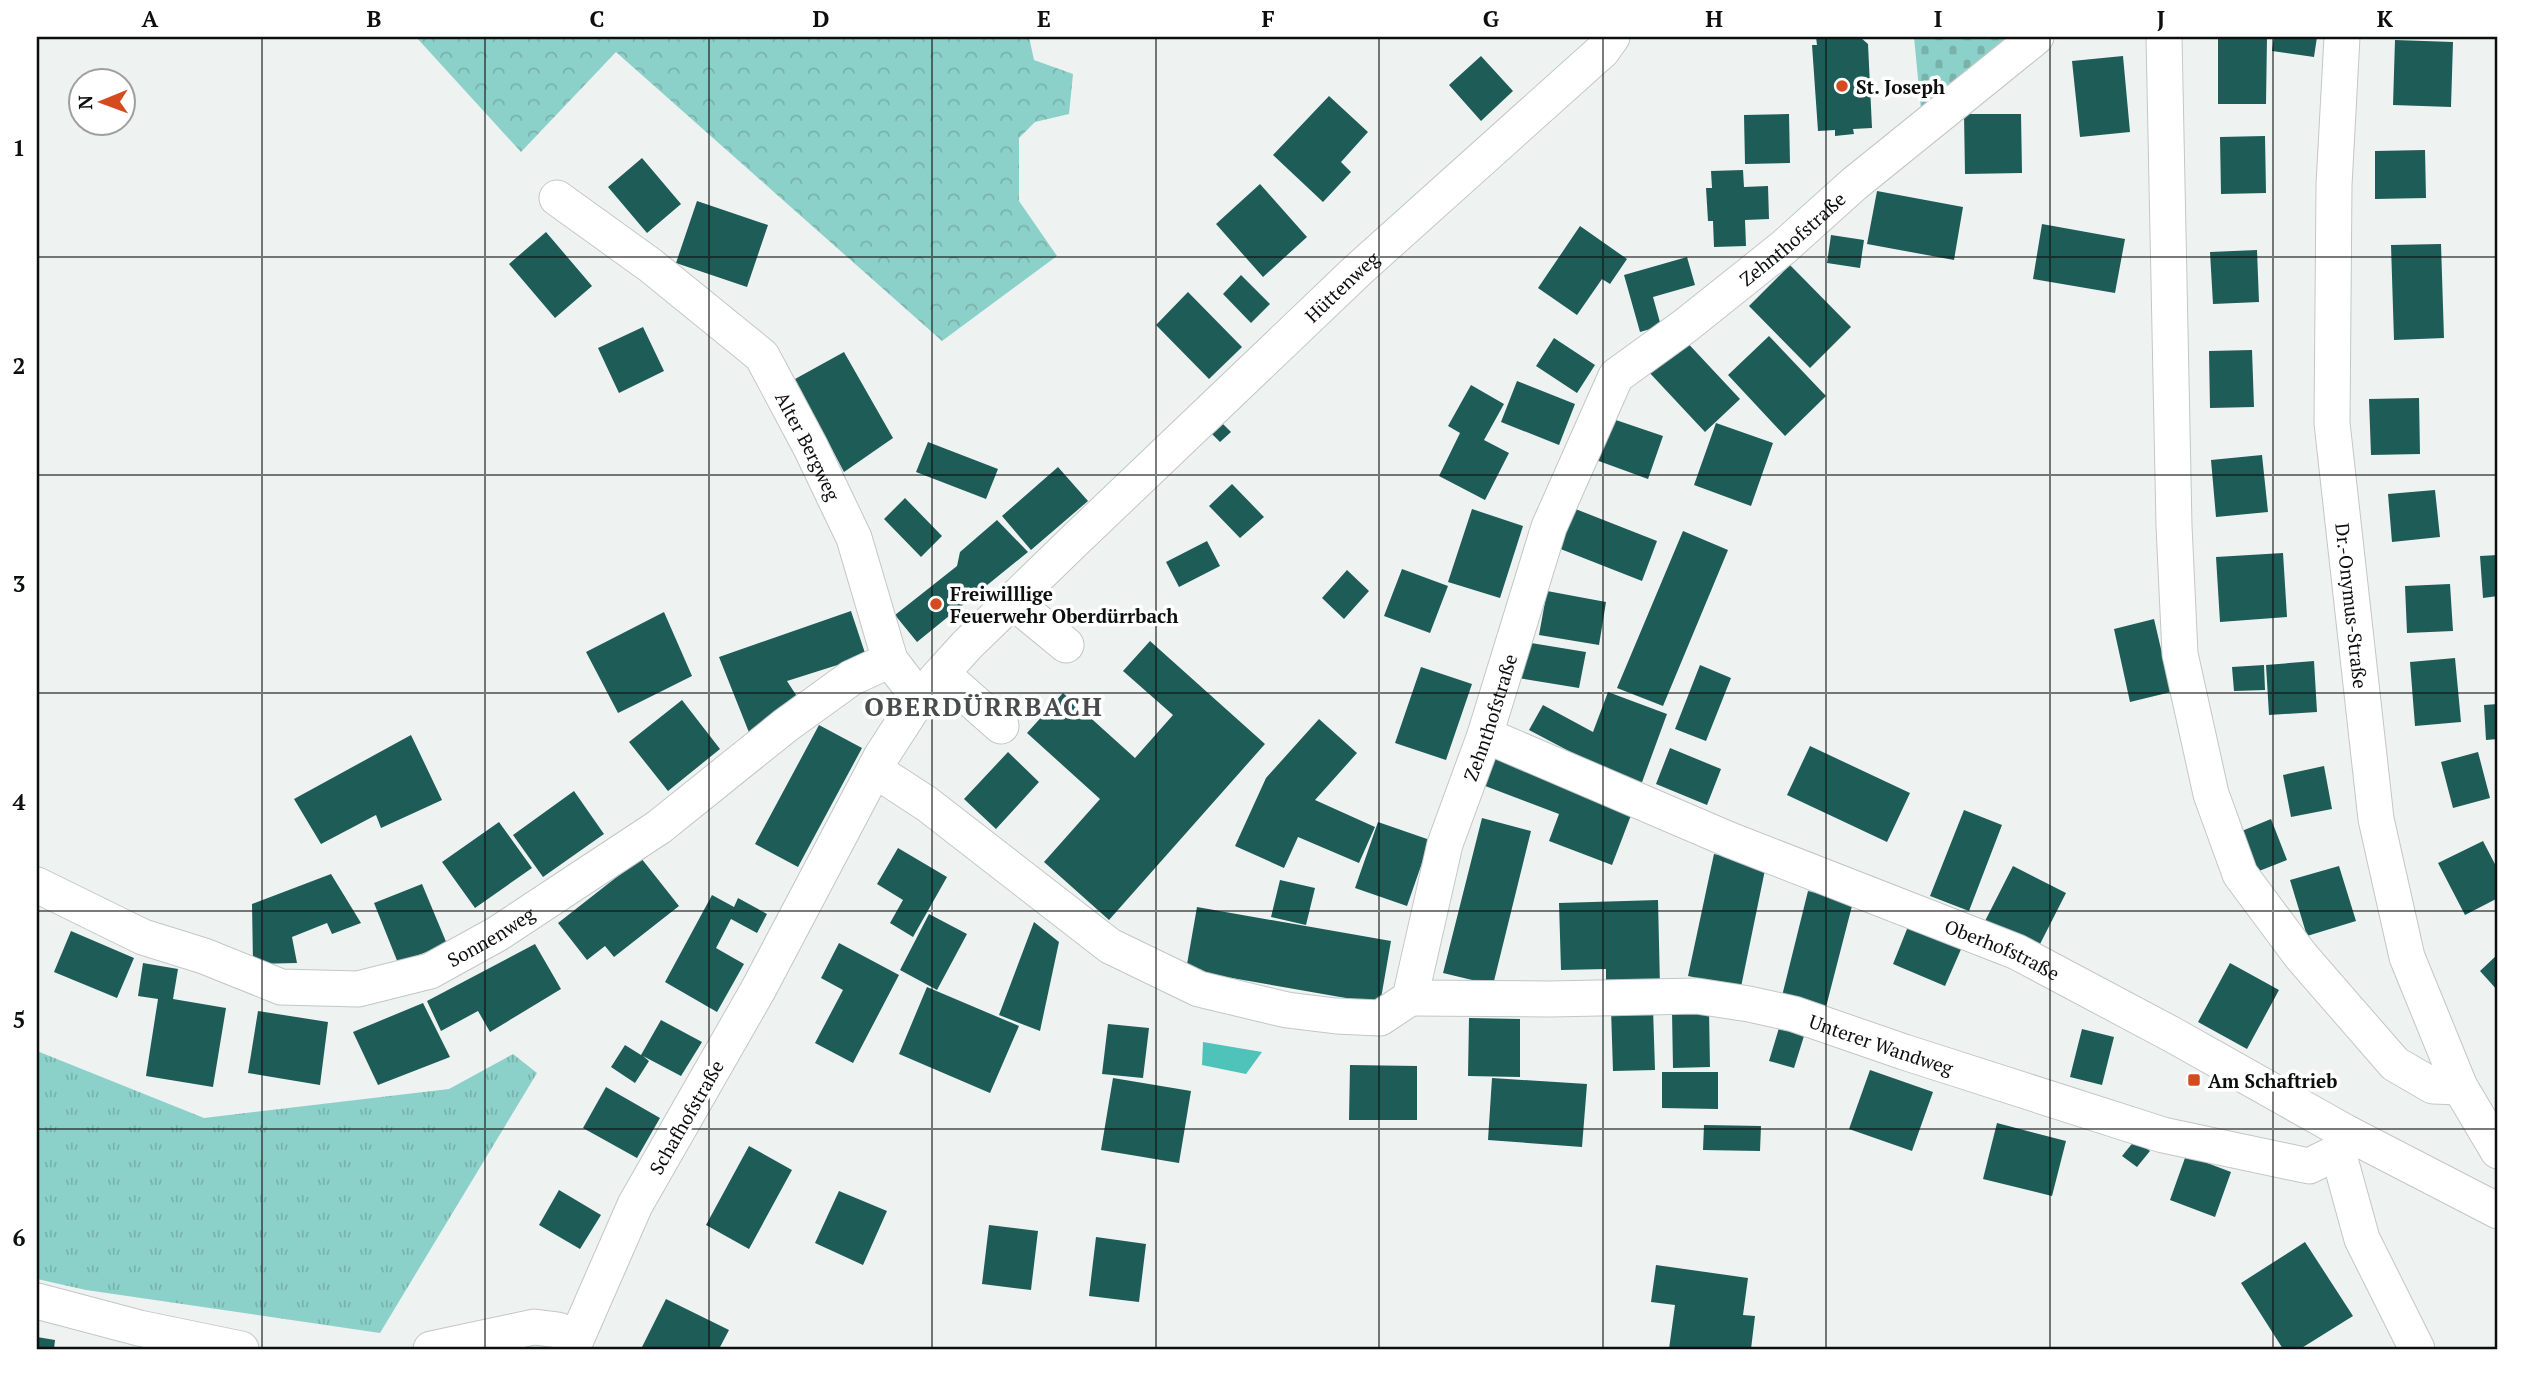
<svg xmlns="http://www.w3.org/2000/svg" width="2535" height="1386" font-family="'PT Serif',serif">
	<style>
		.grass { fill: url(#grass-tufts) }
		.forest { fill: url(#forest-crowns) }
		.cemetery { fill: url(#cemetery-stones) }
		.water { fill: #4fc3b9 }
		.building { fill: #1e5c57 }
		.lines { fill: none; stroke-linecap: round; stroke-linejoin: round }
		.minor-casing { stroke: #c2c7c6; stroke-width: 37 }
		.minor { stroke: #fff; stroke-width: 35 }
		.grid { fill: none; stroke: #0d0e0e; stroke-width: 2; stroke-opacity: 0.55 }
		.poi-dot { fill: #d44b20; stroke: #fff; stroke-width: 2.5 }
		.labels { text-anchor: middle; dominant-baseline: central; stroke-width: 7; stroke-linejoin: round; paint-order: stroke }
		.poi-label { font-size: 19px; font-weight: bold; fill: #0d0e0e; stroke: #fff; text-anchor: start }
		.street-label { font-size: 19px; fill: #0d0e0e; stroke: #fff }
		.district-label { font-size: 26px; font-weight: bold; letter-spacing: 2px; fill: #484c4c; stroke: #fff }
		.neatline { fill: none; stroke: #0d0e0e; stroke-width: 2.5 }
		.grid-label { font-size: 23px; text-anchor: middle; font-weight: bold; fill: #0d0e0e }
	</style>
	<defs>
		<pattern id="grass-tufts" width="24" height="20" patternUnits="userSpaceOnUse" patternTransform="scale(1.75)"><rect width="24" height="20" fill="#8cd1c9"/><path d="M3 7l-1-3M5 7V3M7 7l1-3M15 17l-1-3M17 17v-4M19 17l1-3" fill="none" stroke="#78b2ab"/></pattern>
		<pattern id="forest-crowns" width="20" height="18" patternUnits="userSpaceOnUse" patternTransform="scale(1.75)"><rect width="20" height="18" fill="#8cd1c9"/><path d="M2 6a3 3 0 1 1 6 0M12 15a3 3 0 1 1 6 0" fill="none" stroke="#78b2ab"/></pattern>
		<pattern id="cemetery-stones" width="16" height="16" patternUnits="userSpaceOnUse" patternTransform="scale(1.75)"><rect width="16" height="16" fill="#8cd1c9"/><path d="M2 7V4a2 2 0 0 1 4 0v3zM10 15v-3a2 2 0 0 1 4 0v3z" fill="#78b2ab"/></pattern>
	</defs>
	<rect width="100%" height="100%" fill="#eef3f2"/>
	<path class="grass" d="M37 1051 204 1118 449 1089 513 1054 537 1073 380 1333 86 1290 37 1279Z"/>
	<path class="forest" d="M416 37H1029L1034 60 1073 74 1069 114 1035 122 1019 138V201L1057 256 942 341 616 52 521 152Z"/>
	<path class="cemetery" d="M1914 37H2017L1922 120Z"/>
	<path class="water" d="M1203 1042 1262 1052 1246 1074 1202 1065Z"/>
	<path class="building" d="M1816 37H1860L1868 44 1872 128 1853 129 1854 134 1835 136V130L1818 131 1812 45H1817Z
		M2218 37H2267L2266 104H2218Z
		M2274 37H2317L2314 57 2272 51Z
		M2395 40 2453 42 2451 107 2393 105Z
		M1481 56 1513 91 1481 121 1449 85Z
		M2123 56 2130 132 2080 137 2072 61Z
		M1329 96 1368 132 1341 162 1351 172 1323 202 1273 155Z
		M1789 114 1790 163 1745 164 1744 115Z
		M1964 114H2021L2022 173 1965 174Z
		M2265 136 2266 193 2221 194 2220 137Z
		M2425 150 2426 198 2375 199V151Z
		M642 158 681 204 647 233 608 187Z
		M1743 170 1744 187 1768 186 1769 219 1745 220 1746 246 1714 247 1713 221H1708L1706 188H1712L1711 171Z
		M1260 184 1307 237 1263 277 1216 224Z
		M1877 191 1963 207 1954 260 1867 244Z
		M697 201 768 225 747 287 676 263Z
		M2042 224 2125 239 2115 293 2033 279Z
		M1580 226 1627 259 1610 284 1602 279 1577 315 1538 288Z
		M546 232 592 286 555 318 509 264Z
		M1831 235 1864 240 1860 268 1827 263Z
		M2441 244 2444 338 2394 340 2391 245Z
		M2257 250 2259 302 2213 304 2210 252Z
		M1687 257 1695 285 1653 297 1661 326 1640 332 1624 275Z
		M1790 265 1851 327 1810 368 1749 306Z
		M1241 275 1270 304 1251 323 1223 294Z
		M1188 292 1242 347 1209 379 1156 325Z
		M643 327 664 371 619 393 598 348Z
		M1769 336 1826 396 1785 436 1728 375Z
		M1682 337 1740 399 1705 432 1647 370Z
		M1554 338 1595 365 1577 393 1536 366Z
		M2252 350 2254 407 2210 408 2209 351Z
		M844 352 893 438 844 472 795 379Z
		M1517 381 1575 404 1559 445 1501 422Z
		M1471 385 1504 404 1484 440 1509 453 1485 500 1439 476 1460 433 1448 426Z
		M2419 398 2420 454 2371 455 2369 399Z
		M1610 418 1663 436 1648 479 1596 460Z
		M1716 423 1773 443 1751 506 1694 485Z
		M1223 424 1231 432 1220 442 1212 434Z
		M928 442 998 469 986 499 916 472Z
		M2262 455 2268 512 2216 517 2211 460Z
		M1058 467 1088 501 1031 550 1002 516Z
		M1232 484 1264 517 1240 538 1209 506Z
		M2435 490 2440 537 2392 542 2388 494Z
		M905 498 942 536 921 557 884 519Z
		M1573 508 1657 541 1642 581 1558 548Z
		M1472 509 1523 526 1500 598 1448 582Z
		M997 520 1028 552 917 642 895 615 957 566 960 552Z
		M1683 531 1728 550 1663 706 1617 688Z
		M1207 541 1220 566 1179 587 1166 562Z
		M2283 553 2287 617 2220 622 2216 557Z
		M2498 555V596L2483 598 2480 556Z
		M1402 569 1448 586 1430 633 1384 616Z
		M1347 570 1369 591 1344 619 1322 598Z
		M2450 584 2453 631 2407 633 2405 586Z
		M1547 591 1606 602 1599 645 1539 635Z
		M851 611 866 656 787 681 798 698 750 735 719 657Z
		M664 612 692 676 618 713 586 652Z
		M2154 619 2171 692 2130 702 2114 629Z
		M1150 641 1265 744 1109 920 1044 862 1100 799 1027 733 1063 693 1135 758 1173 715 1123 671Z
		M1525 642 1586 652 1579 688 1518 678Z
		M2455 658 2461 722 2415 726 2410 662Z
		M2314 661 2317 712 2269 715 2266 665Z
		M1700 665 1731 678 1706 741 1675 729Z
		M2264 665 2265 690 2234 691 2232 667Z
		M1421 667 1472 684 1446 760 1395 743Z
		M1608 692 1667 714 1641 785 1584 759 1529 730 1543 705 1593 732Z
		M682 700 720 749 668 791 629 742Z
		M2498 704V739L2486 740 2484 705Z
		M1319 719 1357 753 1315 800 1375 827 1359 863 1298 837 1284 868 1235 846 1266 778Z
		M819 725 862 748 798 867 755 844Z
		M411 735 442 800 381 828 376 815 321 844 294 799Z
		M1810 746 1910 793 1887 842 1787 795Z
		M1670 748 1721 769 1707 805 1656 784Z
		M1008 752 1039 782 996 829 964 799Z
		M2478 752 2490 798 2453 808 2441 762Z
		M1491 755 1633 810 1612 865 1549 841 1559 814 1480 784Z
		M2324 766 2332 809 2291 817 2283 775Z
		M574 791 604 834 543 877 513 835Z
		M1964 810 2002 825 1969 911 1930 896Z
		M1482 818 1531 831 1493 985 1443 973Z
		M2271 819 2287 860 2254 873 2237 833Z
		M499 822 532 868 475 908 442 862Z
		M1378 822 1430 840 1407 906 1355 888Z
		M2483 841 2498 870V898L2465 915 2438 863Z
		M898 848 947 877 913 937 890 923 903 900 877 884Z
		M1714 854 1766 865 1741 987 1688 976Z
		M641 858 679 906 614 957 605 946 587 960 558 923Z
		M2013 866 2066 893 2038 948 1985 921Z
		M2339 866 2356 921 2307 936 2290 880Z
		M331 874 361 923 332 934 327 923 292 937 297 963 253 964 252 904Z
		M1280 880 1315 888 1306 925 1271 917Z
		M422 884 447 944 398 963 374 903Z
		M1808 891 1853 902 1826 1007 1782 996Z
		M712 895 734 907 738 898 767 914 757 933 731 919 716 948 744 964 717 1012 665 982Z
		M1658 900 1660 987 1606 989V969L1561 970 1559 903Z
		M1197 907 1391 941 1380 1004 1186 970Z
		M929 914 967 934 937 990 900 970Z
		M1034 922 1059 942 1040 1031 999 1015Z
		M1909 924 1962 947 1945 986 1893 964Z
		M71 931 134 958 117 998 54 972Z
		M839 943 899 975 853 1063 815 1043 843 990 821 978Z
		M535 944 561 989 490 1032 478 1011 441 1031 427 1001Z
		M2498 954V991L2480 971Z
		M143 963 178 969 173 999 226 1008 213 1087 146 1076 158 999 138 996Z
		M2230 963 2279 990 2247 1049 2198 1022Z
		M927 987 1019 1026 990 1093 899 1054Z
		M423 1003 450 1057 378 1085 353 1032Z
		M1653 1008 1655 1070 1613 1071 1611 1009Z
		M1709 1010 1710 1067 1673 1068 1672 1011Z
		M258 1011 328 1022 320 1085 248 1073Z
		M1469 1018 1520 1019V1077L1468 1076Z
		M661 1020 702 1042 681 1076 643 1056 649 1061 635 1083 611 1067 625 1045 641 1055Z
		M1108 1024 1149 1028 1143 1078 1102 1074Z
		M1779 1028 1804 1036 1794 1068 1769 1061Z
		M2082 1029 2114 1037 2102 1085 2070 1077Z
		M1350 1065 1417 1066V1120H1349Z
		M1870 1070 1933 1092 1912 1151 1849 1129Z
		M1662 1072H1718V1109L1662 1108Z
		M1113 1078 1191 1091 1179 1163 1101 1150Z
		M1492 1078 1587 1084 1582 1147 1488 1140Z
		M606 1087 660 1118 637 1158 583 1128Z
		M1997 1123 2066 1141 2052 1196 1983 1179Z
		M1704 1125 1761 1126 1760 1151 1703 1150Z
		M2135 1140 2150 1151 2137 1167 2122 1156Z
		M749 1146 792 1170 749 1249 706 1225Z
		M2186 1155 2231 1172 2215 1217 2170 1200Z
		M559 1190 601 1215 580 1249 539 1225Z
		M839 1191 887 1211 863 1265 815 1243Z
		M989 1225 1038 1231 1031 1290 982 1284Z
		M1096 1237 1146 1244 1139 1302 1089 1296Z
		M2305 1242 2353 1316 2300 1349H2283L2241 1283Z
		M1656 1265 1748 1278 1743 1315 1755 1316 1751 1349H1669L1675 1305 1651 1302Z
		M666 1299 729 1330 719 1349H641Z
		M37 1337 55 1340 54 1349H37Z"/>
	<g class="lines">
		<g class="minor-casing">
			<g id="minor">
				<path d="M2164 37 2174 526 2180 654 2211 794 2240 874 2301 956 2395 1064 2433 1086 2460 1087"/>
				<path id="s1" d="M2342 37 2334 185 2332 423 2376 819 2407 957 2460 1087 2498 1151"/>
				<path id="s2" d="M557 198 650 265 762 356 811 448 854 538 890 660 919 698 881 757 758 990 635 1205 572 1349"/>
				<path d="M1016 598 1027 613 1066 645"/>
				<path d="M942 674 1001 726"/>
				<path id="s3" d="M919 698 967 645 1073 542 1358 270 1602 51 1612 37"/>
				<path id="s4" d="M1485 735 1730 840 2017 952 2173 1035 2347 1133 2498 1211"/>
				<path id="s5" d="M875 770 927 804 1110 946 1199 989 1287 1010 1336 1016 1380 1018 1410 998 1445 844 1485 735 1549 527 1616 376 1685 326 1784 247 1854 184 2036 37"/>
				<path id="s6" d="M37 885 143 937 204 956 281 987 358 989 430 971 497 934 659 827 786 725 851 678 890 660"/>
				<path id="s7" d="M1410 998 1550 999 1697 996 1749 1004 1794 1014 1904 1052 2163 1135 2309 1166 2338 1152"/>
				<path d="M2347 1133 2338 1152 2362 1239 2417 1349"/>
				<path d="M37 1301 139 1328 241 1349"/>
				<path d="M431 1349 534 1327 558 1330 576 1338"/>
			</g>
		</g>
		<use href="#minor" class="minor"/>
	</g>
	<path class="grid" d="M262 37V1349M485 37V1349M709 37V1349M932 37V1349M1156 37V1349M1379 37V1349M1603 37V1349M1826 37V1349M2050 37V1349M2273 37V1349M37 257H2498M37 475H2498M37 693H2498M37 911H2498M37 1129H2498"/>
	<g class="poi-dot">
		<circle cx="1842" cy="86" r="7"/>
		<circle cx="936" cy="604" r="7"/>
		<rect x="2187" y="1073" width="14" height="14" rx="3.5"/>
	</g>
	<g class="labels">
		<g class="poi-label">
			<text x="1856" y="86">St. Joseph</text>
			<text x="950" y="593">Freiwilllige<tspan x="950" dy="22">Feuerwehr Oberdürrbach</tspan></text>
			<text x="2208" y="1080">Am Schaftrieb</text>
		</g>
		<g class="street-label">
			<text stroke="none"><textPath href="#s5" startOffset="1493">Zehnthofstraße</textPath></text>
			<text stroke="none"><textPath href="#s3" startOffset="590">Hüttenweg</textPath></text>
			<text stroke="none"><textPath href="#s2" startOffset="360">Alter Bergweg</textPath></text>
			<text stroke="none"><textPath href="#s1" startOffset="570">Dr.-Onymus-Straße</textPath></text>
			<text stroke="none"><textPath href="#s5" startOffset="905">Zehnthofstraße</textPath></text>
			<text stroke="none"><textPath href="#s6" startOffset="486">Sonnenweg</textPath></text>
			<text stroke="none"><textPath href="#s4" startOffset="560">Oberhofstraße</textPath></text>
			<text stroke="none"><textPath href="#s7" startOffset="478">Unterer Wandweg</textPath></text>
			<text transform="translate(686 1117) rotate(-60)">Schafhofstraße</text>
		</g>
		<g class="district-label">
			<text x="984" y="706">OBERDÜRRBACH</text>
		</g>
	</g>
	<rect width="2535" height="1386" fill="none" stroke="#ffffff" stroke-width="77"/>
	<g transform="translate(102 102) rotate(269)"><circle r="33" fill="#ffffff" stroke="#9e9f9f" stroke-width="2"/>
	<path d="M0-5L12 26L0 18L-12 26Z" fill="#d44b20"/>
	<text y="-10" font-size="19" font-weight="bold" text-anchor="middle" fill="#0d0e0e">N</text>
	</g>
	<rect x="38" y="38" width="2458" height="1310" class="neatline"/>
	<g class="grid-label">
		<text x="150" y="27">A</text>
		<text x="374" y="27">B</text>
		<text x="597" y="27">C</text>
		<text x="821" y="27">D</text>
		<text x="1044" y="27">E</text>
		<text x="1268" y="27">F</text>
		<text x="1491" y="27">G</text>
		<text x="1714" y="27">H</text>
		<text x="1938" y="27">I</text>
		<text x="2161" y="27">J</text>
		<text x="2385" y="27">K</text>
		<text x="19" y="156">1</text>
		<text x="19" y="374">2</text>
		<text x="19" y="592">3</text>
		<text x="19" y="810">4</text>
		<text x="19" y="1028">5</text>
		<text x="19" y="1246">6</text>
	</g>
</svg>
